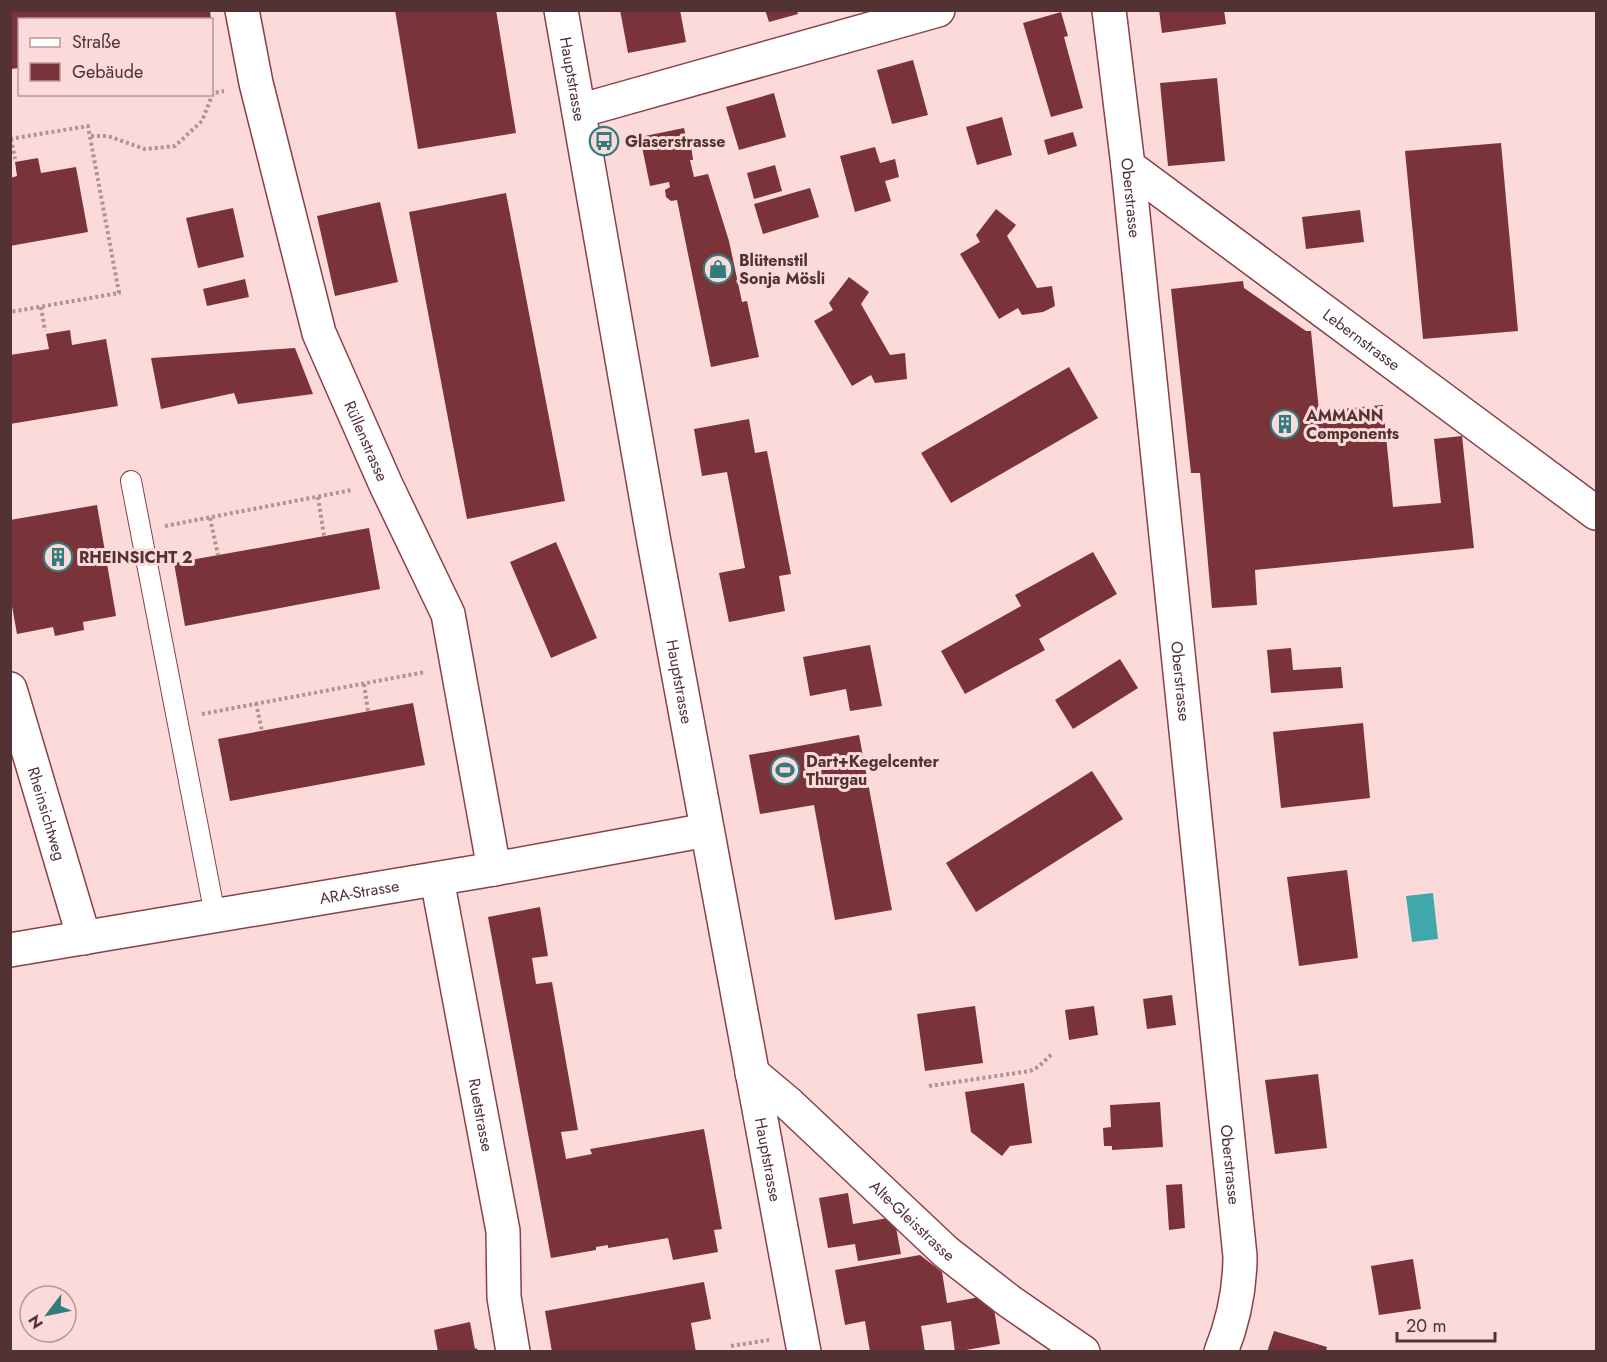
<svg xmlns="http://www.w3.org/2000/svg" width="1607" height="1362" font-family="Jost,sans-serif">
	<style>
		.water { fill: #3ea8ab }
		.building { fill: #7a3338 }
		.lines { fill: none; stroke-linecap: round; stroke-linejoin: round }
		.service-casing { stroke: #894145; stroke-width: 22 }
		.minor-casing { stroke: #894145; stroke-width: 36 }
		.tertiary-casing { stroke: #894145; stroke-width: 36 }
		.path { stroke: #b49293; stroke-width: 4; stroke-dasharray: 3 3; stroke-linecap: butt }
		.service { stroke: #fff; stroke-width: 20 }
		.minor { stroke: #fff; stroke-width: 33 }
		.tertiary { stroke: #fff; stroke-width: 33 }
		.labels { text-anchor: middle; dominant-baseline: central; stroke-width: 6; stroke-linejoin: round; paint-order: stroke }
		.street-label { font-size: 16px; fill: #533233; stroke: #fddada }
		.poi-label { font-size: 16px; font-weight: bold; fill: #533233; stroke: #fddada; text-anchor: start }
	</style>
	<rect width="100%" height="100%" fill="#fddada"/>
	<path class="water" d="M1433 893 1438 939 1412 942 1406 896Z"/>
	<path class="building" d="M10 10H210L211 20H20V68L10 69Z
		M395 10H496L516 133 418 149Z
		M620 10H680L686 42 628 53Z
		M765 10H797L798 14 769 22Z
		M1159 10H1224L1226 24 1162 33Z
		M1061 12 1068 36 1064 37 1083 108 1051 117 1023 23Z
		M913 60 928 115 892 124 877 70Z
		M1217 78 1225 161 1168 166 1160 83Z
		M774 93 786 137 739 150 726 107Z
		M1002 117 1012 155 977 165 966 127Z
		M684 128 688 146 691 145 693 160H690L694 177 708 174 729 241 742 302 747 301 759 357 711 367 677 200 671 201 666 197 665 190 670 187 669 182 650 186 640 137Z
		M1073 132 1077 146 1048 155 1044 140Z
		M1501 143 1518 331 1423 339 1405 151Z
		M875 147 880 163 895 159 899 177 885 181 891 201 855 212 840 156Z
		M38 158 41 173 76 167 88 232 10 246V178L17 176 15 162Z
		M775 165 782 191 754 199 747 173Z
		M810 188 819 217 763 234 754 204Z
		M506 193 565 501 467 519 409 212Z
		M380 202 398 282 335 296 317 216Z
		M233 208 244 257 198 268 186 218Z
		M996 209 1016 225 1007 236 1037 288 1052 286 1055 306 1043 312 1022 315 1018 308 999 319 960 254 980 242 976 235Z
		M1360 210 1364 242 1306 249 1302 217Z
		M849 277 869 292 861 304 890 355 905 353 907 379 875 383 871 375 852 386 814 321 833 310 829 303Z
		M245 279 249 297 207 306 203 289Z
		M1243 281 1244 288 1306 331H1311L1319 411 1383 405 1393 507 1441 503 1434 439 1462 436 1474 548 1255 570 1257 605 1212 608 1200 473H1191L1171 289Z
		M70 330 72 345 106 339 118 406 10 424V355L49 349 46 334Z
		M295 348 313 394 238 404 234 393 161 409 151 358Z
		M1069 367 1098 418 951 503 921 453Z
		M749 419 755 453 767 451 791 574 779 576 785 611 729 622 719 573 745 568 727 472 702 476 694 429Z
		M97 505 116 616 83 622 84 630 55 636 53 627 17 634 10 595V520Z
		M369 528 380 589 185 626 174 563Z
		M556 542 597 638 551 658 510 562Z
		M1093 552 1117 594 1039 639 1045 650 965 694 941 651 1021 606 1015 595Z
		M870 645 882 706 850 711 846 689 810 696 803 657Z
		M1291 648 1293 670 1341 667 1343 688 1271 693 1267 650Z
		M1120 659 1138 688 1073 729 1055 700Z
		M413 703 425 765 230 801 218 739Z
		M1363 723 1370 798 1281 808 1273 732Z
		M859 735 892 910 835 920 814 805 760 814 749 755Z
		M1092 771 1123 819 976 912 946 863Z
		M1347 870 1358 958 1299 966 1287 877Z
		M540 907 548 956 532 958 536 984 552 982 578 1130 561 1132 566 1159 592 1154 590 1149 704 1129 722 1229 714 1230 718 1252 673 1260 668 1238 608 1248V1245L596 1247V1250L551 1258 488 917Z
		M1172 995 1176 1025 1147 1029 1143 999Z
		M975 1006 983 1063 925 1071 917 1014Z
		M1094 1006 1098 1035 1069 1040 1065 1010Z
		M1318 1074 1327 1148 1275 1154 1265 1080Z
		M1024 1083 1032 1143 1010 1146 1002 1156 971 1132 965 1092Z
		M1160 1102 1163 1147 1112 1150V1146H1104L1103 1128 1111 1127 1110 1105Z
		M1182 1184 1185 1228 1169 1230 1166 1185Z
		M848 1193 853 1224 894 1217 901 1254 858 1261 855 1244 828 1248 819 1198Z
		M920 1255 942 1272 947 1303 980 1297 994 1309 1000 1344 955 1352 951 1321 921 1326 925 1352H870L865 1321 845 1325 835 1270Z
		M1413 1259 1421 1309 1379 1315 1371 1266Z
		M704 1282 711 1319 691 1323 696 1352H552L545 1311Z
		M470 1322 475 1349 477 1348 478 1352H438L434 1330Z
		M1274 1331 1327 1347 1326 1352H1267Z"/>
	<g class="lines">
		<g class="service-casing">
			<path id="service" d="M131 481 215 915"/>
		</g>
		<g class="minor-casing">
			<g id="minor">
				<path id="s1" d="M242 10 256 83 319 333 386 485 448 614 494 869"/>
				<path id="s2" d="M1109 10 1128 166 1240 1256C1240 1288 1233 1322 1221 1352"/>
				<path d="M579 111 938 10"/>
				<path id="s3" d="M1128 166 1596 513"/>
				<path id="s4" d="M10 689 84 938"/>
				<path id="s5" d="M437 879 503 1231 504 1297 513 1352"/>
				<path id="s6" d="M10 950 494 869 707 830"/>
				<path id="s7" d="M752 1073 789 1104 946 1252 1009 1301 1083 1352"/>
			</g>
		</g>
		<g class="tertiary-casing">
			<g id="tertiary">
				<path id="s8" d="M561 10 654 542 804 1352"/>
			</g>
		</g>
		<path class="path" d="M91 136H108L145 149 175 146 202 121 213 93 224 91
			M10 139 88 126 119 293 10 312
			M11 139 15 159
			M41 307 45 331
			M318 497 324 536
			M210 518 218 555
			M165 526 352 490
			M364 684 368 711
			M256 703 262 731
			M202 714 425 672
			M929 1086 1030 1071 1038 1067 1052 1054
			M731 1346 769 1340"/>
		<use href="#service" class="service"/>
		<use href="#minor" class="minor"/>
		<use href="#tertiary" class="tertiary"/>
	</g>
	<defs>
		<g id="bus-ring" transform="scale(1.5)"><circle r="9.5" fill="#fddada" stroke="#327c7e" stroke-width="1.5"/><path d="M-5-6H5V4H4V6H2V4H-2V6H-4V4H-5ZM-3.5-4V0h7V-4ZM-3.5 1.2v1.5H-2V1.2ZM2 1.2v1.5H3.5V1.2Z" fill="#327c7e"/></g>
		<g id="shop-ring" transform="scale(1.5)"><circle r="9.5" fill="#fddada" stroke="#327c7e" stroke-width="1.5"/><path d="M-5-2.5h2.3a2.7 3.5 0 0 1 5.4 0H5L5.5 6h-11ZM-1.5-2.5h3a1.5 2.3 0 0 0-3 0Z" fill="#327c7e"/></g>
		<g id="building-ring" transform="scale(1.5)"><circle r="9.5" fill="#fddada" stroke="#327c7e" stroke-width="1.5"/><path d="M-4-6H4V6H1V3H-1V6H-4ZM-2.5-4.3h1.7v1.8h-1.7ZM.8-4.3h1.7v1.8H.8ZM-2.5-1h1.7V.8h-1.7ZM.8-1h1.7V.8H.8Z" fill="#327c7e"/></g>
		<g id="stadium-ring" transform="scale(1.5)"><circle r="9.5" fill="#fddada" stroke="#327c7e" stroke-width="1.5"/><path d="M0-5a6.5 5 0 1 0 0 10a6.5 5 0 1 0 0-10ZM-3.5-1.8h7v3.6h-7Z" fill="#327c7e"/></g>
	</defs>
	<g fill-rule="evenodd">
		<use href="#bus-ring" x="604" y="141"/>
		<use href="#shop-ring" x="718" y="269"/>
		<use href="#building-ring" x="1285" y="424"/>
		<use href="#building-ring" x="58" y="557"/>
		<use href="#stadium-ring" x="785" y="770"/>
	</g>
	<g class="labels">
		<g class="street-label">
			<text stroke="none"><textPath href="#s8" startOffset="70">Hauptstrasse</textPath></text>
			<text stroke="none"><textPath href="#s2" startOffset="189">Oberstrasse</textPath></text>
			<text stroke="none"><textPath href="#s3" startOffset="291">Lebernstrasse</textPath></text>
			<text stroke="none"><textPath href="#s1" startOffset="450">Rüllenstrasse</textPath></text>
			<text stroke="none"><textPath href="#s8" startOffset="682">Hauptstrasse</textPath></text>
			<text stroke="none"><textPath href="#s2" startOffset="675">Oberstrasse</textPath></text>
			<text stroke="none"><textPath href="#s4" startOffset="130">Rheinsichtweg</textPath></text>
			<text stroke="none"><textPath href="#s6" startOffset="354">ARA-Strasse</textPath></text>
			<text stroke="none"><textPath href="#s5" startOffset="240">Ruetstrasse</textPath></text>
			<text stroke="none"><textPath href="#s8" startOffset="1168">Hauptstrasse</textPath></text>
			<text stroke="none"><textPath href="#s2" startOffset="1161">Oberstrasse</textPath></text>
			<text stroke="none"><textPath href="#s7" startOffset="218">Alte-Gleisstrasse</textPath></text>
		</g>
		<g class="poi-label">
			<text x="625" y="141">Glaserstrasse</text>
			<text x="739" y="260">Blütenstil<tspan x="739" dy="18">Sonja Mösli</tspan></text>
			<text x="1306" y="415">AMMANN<tspan x="1306" dy="18">Components</tspan></text>
			<text x="79" y="557">RHEINSICHT 2</text>
			<text x="806" y="761">Dart+Kegelcenter<tspan x="806" dy="18">Thurgau</tspan></text>
		</g>
	</g>
	<rect width="1607" height="1362" fill="none" stroke="#533233" stroke-width="24"/>
	<rect x="18" y="18" width="195" height="78" fill="#fddada" stroke="#b99797" stroke-width="1.5"/>
	<rect x="30" y="38" width="30" height="9" fill="#ffffff" stroke="#b99797" stroke-width="1.5"/>
	<text x="72" y="48" font-size="18" fill="#533233">Straße</text>
	<rect x="30" y="63" width="30" height="18" fill="#7a3338" stroke="#b99797" stroke-width="1.5"/>
	<text x="72" y="78" font-size="18" fill="#533233">Gebäude</text>
	<g transform="translate(48 1314) rotate(238)"><circle r="28" fill="#fddada" stroke="#b99797" stroke-width="1.5"/>
	<path d="M0-4.5L10 22L0 15L-10 22Z" fill="#327c7e"/>
	<text y="-9" font-size="16" font-weight="bold" text-anchor="middle" fill="#533233">N</text>
	</g>
	<path d="M1397 1332v9h98v-9" fill="none" stroke="#533233" stroke-width="3"/>
	<text x="1406" y="1332" font-size="18" fill="#533233" stroke="#fddada" stroke-width="4.5" paint-order="stroke">20 m</text>
</svg>
